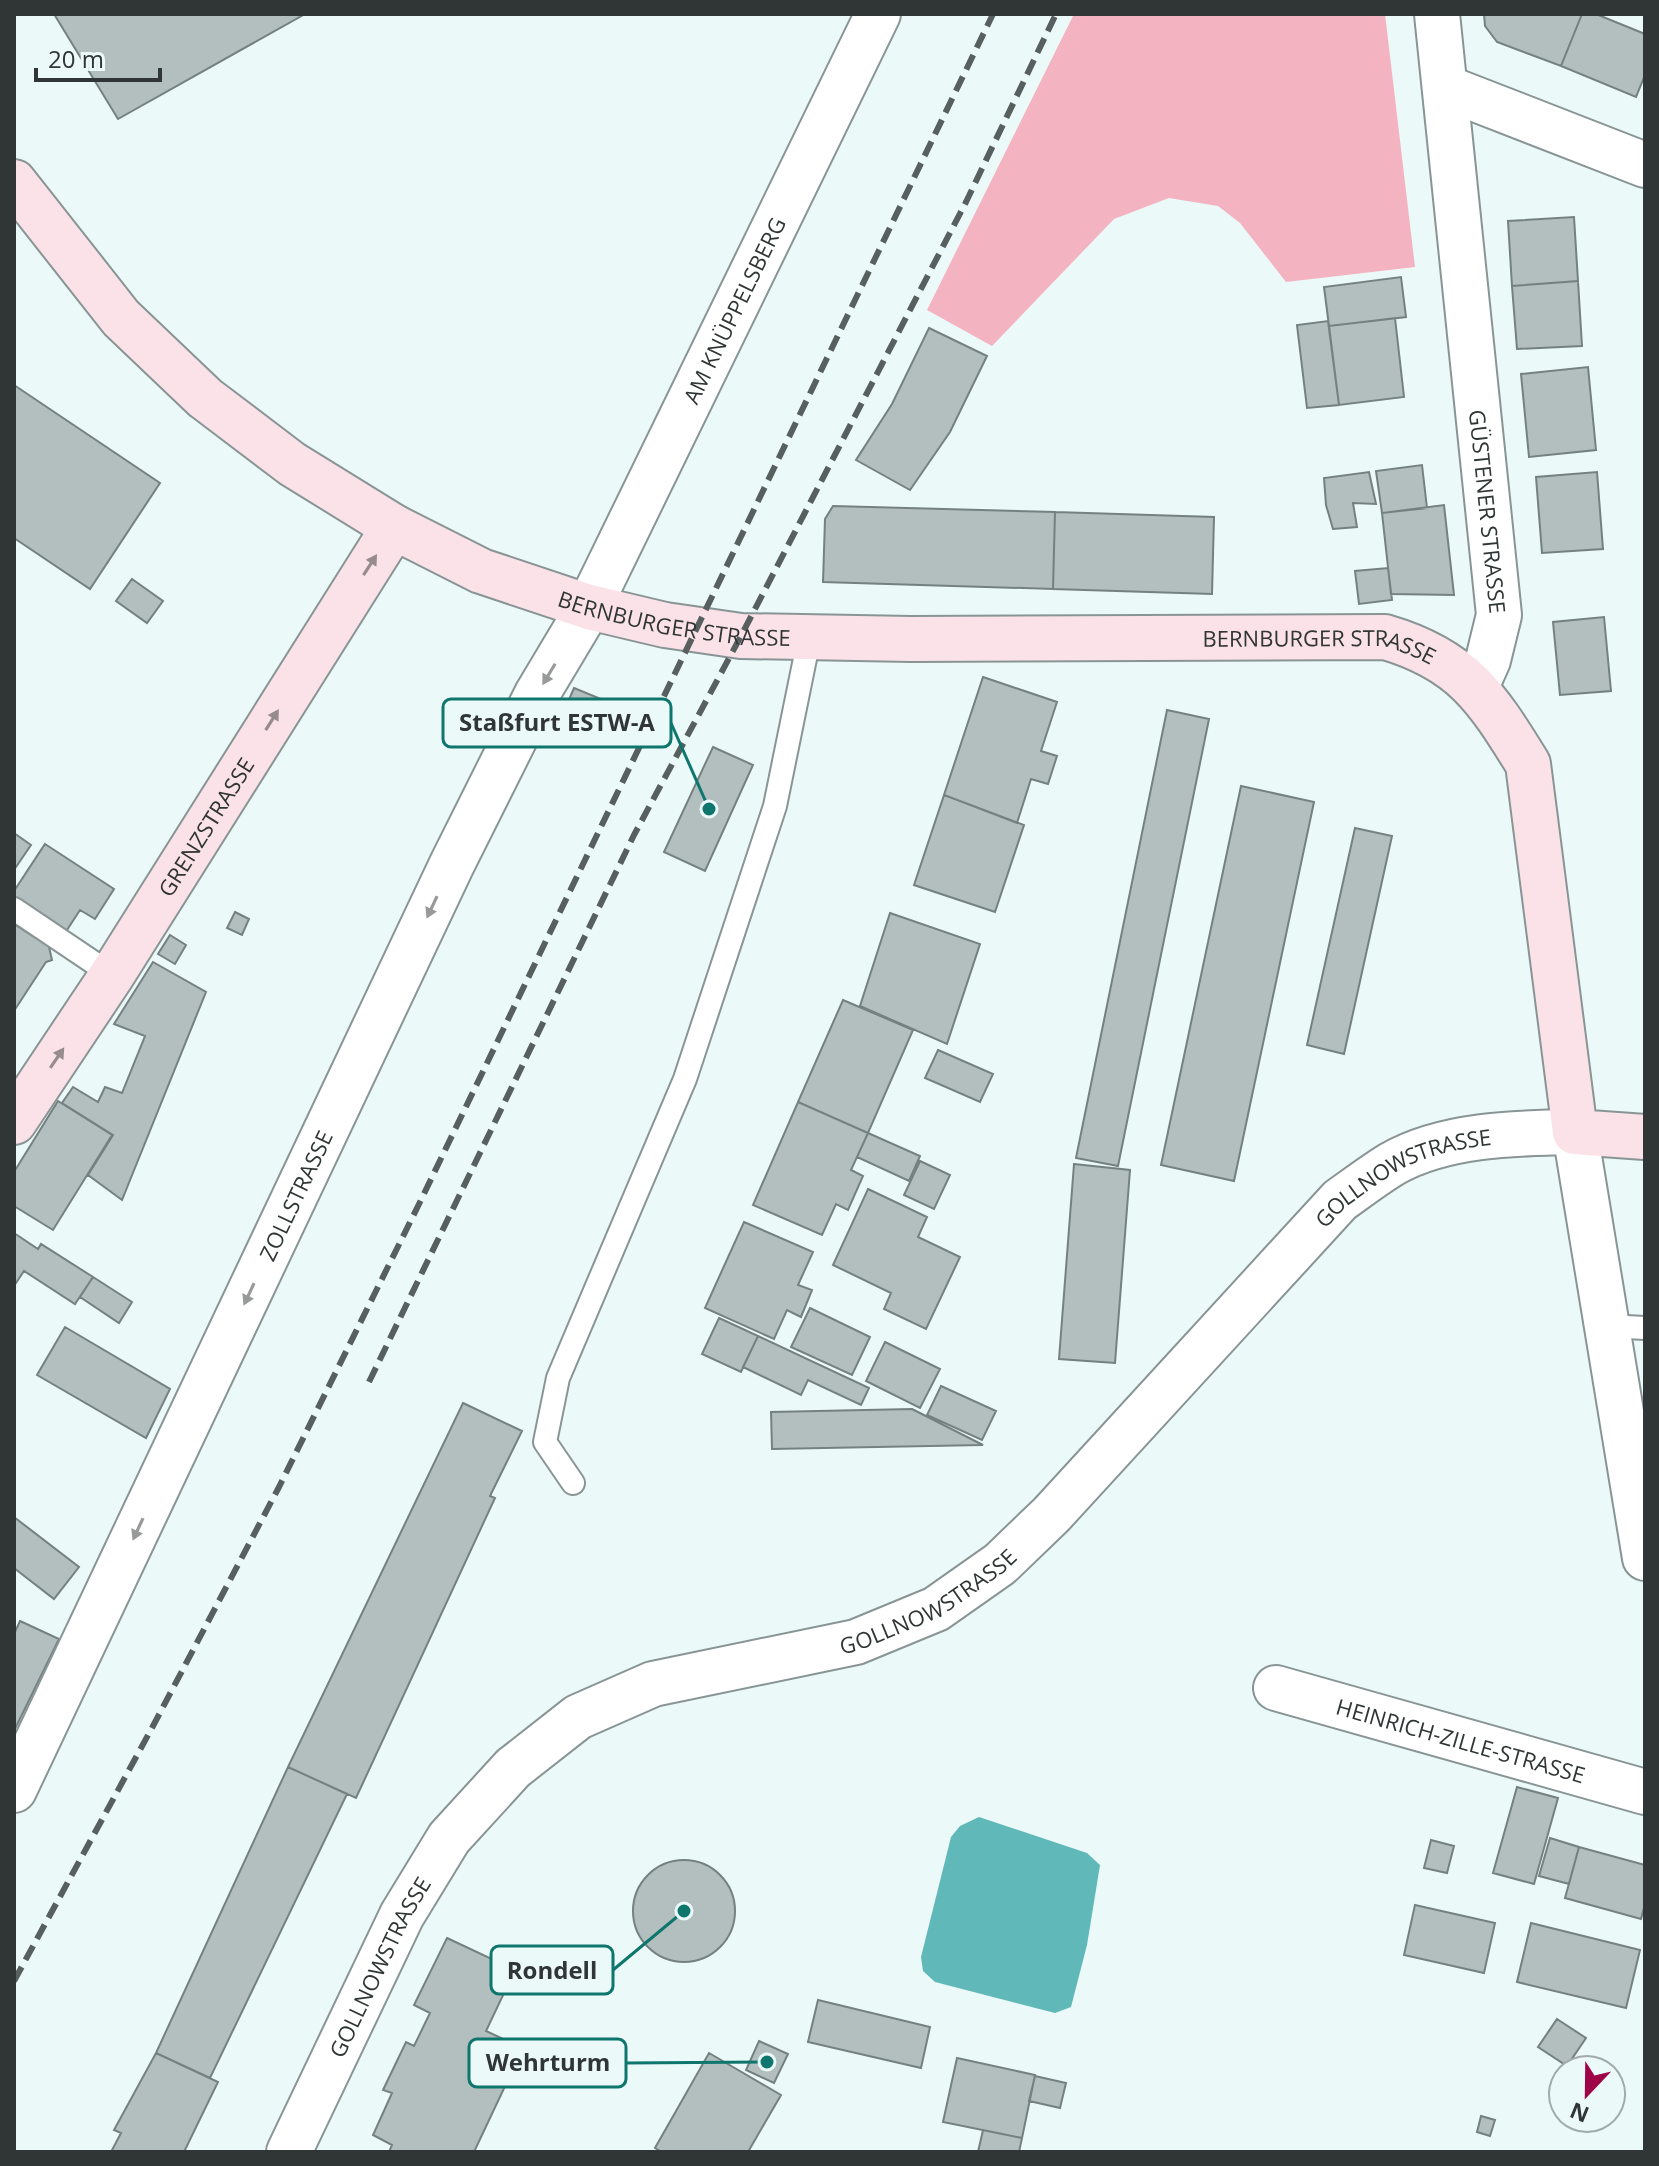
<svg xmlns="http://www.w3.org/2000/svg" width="1659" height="2166" font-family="'Open Sans',sans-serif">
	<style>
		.green { fill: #f4b3c1 }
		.water { fill: #61b8b8 }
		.building { fill: #b2bfbe; stroke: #758181; stroke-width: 2 }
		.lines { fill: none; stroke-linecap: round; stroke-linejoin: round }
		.lane-casing { stroke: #899595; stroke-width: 26 }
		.street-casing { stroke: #899595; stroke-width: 48 }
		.secondary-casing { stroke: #899595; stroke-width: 48 }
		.lane { stroke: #fff; stroke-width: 22 }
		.street { stroke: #fff; stroke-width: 44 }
		.secondary { stroke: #fbe2e8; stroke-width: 44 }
		.rail { stroke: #585f5f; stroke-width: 6; stroke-dasharray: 16 8; stroke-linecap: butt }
		.oneway { fill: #968c8e }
		.oneway2 { fill: #989a9a }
		.labels { text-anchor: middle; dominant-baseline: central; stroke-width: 7; stroke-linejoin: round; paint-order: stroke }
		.street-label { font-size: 22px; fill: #303535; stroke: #ecf9f9 }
		.leader { fill: none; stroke: #0f766e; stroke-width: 3 }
		.callout-dot { fill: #0f766e; stroke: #ecf9f9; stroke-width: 3 }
		.callout { fill: #ecf9f9; stroke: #0f766e; stroke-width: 3 }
		.callout-label { font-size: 24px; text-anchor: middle; font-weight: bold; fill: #303535 }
	</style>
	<rect width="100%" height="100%" fill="#ecf9f9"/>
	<path class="green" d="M1074 14H1385L1415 267 1286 282 1240 223 1218 206 1169 198 1114 219 992 346 927 310Z"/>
	<path class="water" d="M979 1817 1087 1853 1100 1865 1087 1945 1071 2007 1055 2013 935 1982 923 1971 921 1957 951 1837 960 1826Z"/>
	<path class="building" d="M54 14H305L118 119Z
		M1484 14H1582L1561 66 1497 42 1485 26Z
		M1582 14H1596L1645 34V75L1636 97 1561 66Z
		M1574 217 1578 281 1512 286 1508 221Z
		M1401 277 1406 317 1329 326 1324 287Z
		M1578 281 1582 346 1517 349 1512 286Z
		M1395 318 1404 397 1339 405 1329 326Z
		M1328 321 1339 405 1307 408 1297 325Z
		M929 328 987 356 950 432 910 490 856 460 892 404Z
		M1588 367 1596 450 1529 457 1521 374Z
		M14 385 160 483 90 589 14 538Z
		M1422 465 1427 508 1382 513 1376 471Z
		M1369 472 1376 504 1353 503 1357 527 1333 529 1326 505 1324 478Z
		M1597 472 1603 549 1542 553 1536 477Z
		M1444 505 1454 595 1391 594 1382 513Z
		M833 506 1055 512 1053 589 823 582 825 519Z
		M1055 512 1214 517 1212 594 1053 589Z
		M1388 568 1392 600 1359 604 1355 571Z
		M132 579 163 601 147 623 116 601Z
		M1604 617 1611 691 1560 695 1553 622Z
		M983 677 1057 702 1041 751 1057 756 1048 784 1031 779 1017 823 944 795Z
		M574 688 601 699 588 730 561 718Z
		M1167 710 1209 719 1118 1166 1076 1158Z
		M713 747 753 765 705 871 664 852Z
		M1241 786 1314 802 1234 1181 1161 1165Z
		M944 795 1024 825 995 912 914 885Z
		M1355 828 1392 836 1344 1054 1307 1045Z
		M14 833 31 845 16 867 14 866Z
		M45 844 114 889 95 919 80 910 65 933 14 899V891Z
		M235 912 249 919 242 935 227 928Z
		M890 913 980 944 947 1044 860 1006Z
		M14 924 36 938H47L52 960 46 962 14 1011Z
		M170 935 186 945 175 964 158 954Z
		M153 962 206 992 122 1200 88 1175 113 1135 62 1103 73 1087 98 1102 105 1087 122 1093 145 1036 114 1024Z
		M843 1000 913 1030 868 1133 798 1102Z
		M938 1050 993 1074 980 1102 925 1078Z
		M58 1101 112 1135 53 1230 14 1206V1172Z
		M798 1102 868 1133 851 1170 863 1176 848 1210 836 1204 822 1235 753 1205Z
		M868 1133 920 1156 909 1181 857 1157Z
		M920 1161 950 1175 934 1209 904 1195Z
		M1074 1164 1130 1170 1115 1363 1059 1359Z
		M868 1189 927 1217 918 1237 960 1257 926 1329 884 1309 891 1293 833 1265Z
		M744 1222 813 1252 798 1285 812 1290 801 1317 787 1310 774 1339 705 1308Z
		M14 1233 38 1249 41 1244 93 1277 75 1304 24 1271 14 1286Z
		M93 1277 132 1302 119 1323 80 1297Z
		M810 1308 870 1337 852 1375 791 1347Z
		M719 1318 758 1336 741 1372 702 1354Z
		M65 1327 170 1389 146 1438 37 1375Z
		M758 1336 869 1388 861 1405 808 1380 801 1395 743 1367Z
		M885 1342 940 1369 920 1408 866 1381Z
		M941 1386 996 1411 982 1440 927 1415Z
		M463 1403 522 1431 490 1496 495 1498 356 1798 288 1767Z
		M912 1409 983 1445 772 1449 771 1412Z
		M14 1517 79 1567 54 1599 14 1568Z
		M20 1621 59 1639 14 1731V1634Z
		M288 1767 347 1794 210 2078 156 2053Z
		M1517 1787 1558 1798 1534 1884 1493 1873Z
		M1550 1838 1579 1847 1569 1884 1539 1876Z
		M1431 1840 1454 1846 1447 1873 1424 1868Z
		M1579 1847 1645 1865V1904L1641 1919 1565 1898Z
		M633 1911a51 51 0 1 1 102 0a51 51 0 1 1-102 0Z
		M1415 1905 1495 1923 1484 1973 1404 1955Z
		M1531 1923 1640 1950 1626 2008 1517 1982Z
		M447 1938 515 1970 486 2031 523 2048 474 2152H389L392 2145 373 2135 392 2093 383 2090 406 2042 414 2046 430 2013 414 2005Z
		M818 2000 930 2027 921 2068 808 2042Z
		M1557 2019 1586 2038 1567 2066 1538 2047Z
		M759 2041 788 2054 774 2083 746 2070Z
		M156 2053 218 2082 184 2152H111L121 2133 114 2130Z
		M709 2053 781 2095 748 2152H662L655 2148Z
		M957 2058 1035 2075 1022 2138 943 2122Z
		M1035 2076 1066 2083 1060 2108 1029 2101Z
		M1481 2116 1495 2120 1490 2136 1477 2132Z
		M983 2130 1022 2138 1019 2152H978Z"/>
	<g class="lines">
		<g class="lane-casing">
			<path id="lane" d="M14 909 112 975
				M1607 1326 1645 1328
				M573 1483 545 1442 558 1378 685 1079 775 806 809 639"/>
		</g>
		<g class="street-casing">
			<g id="street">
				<path id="s1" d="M1437 14 1499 615 1488 660 1476 687"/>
				<path d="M1447 88 1645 165"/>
				<path id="s2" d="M1276 1688 1645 1792"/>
				<path id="s3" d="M14 1790 452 864 537 694 589 607 878 14"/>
				<path id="s4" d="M289 2152 402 1915 449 1838 513 1768 578 1717 653 1684 856 1642 936 1609 1000 1564 1051 1515 1340 1200C1357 1188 1374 1175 1392 1164 1444 1134 1516 1133 1575 1132L1645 1558"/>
			</g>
		</g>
		<g class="secondary-casing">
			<g id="secondary">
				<path id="s5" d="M14 182 121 318 205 398 292 464 394 527 481 571 589 607 665 625 741 636 911 639 1385 637C1464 660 1487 698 1528 764L1575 1132 1645 1137"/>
				<path id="s6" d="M14 1122 112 975 394 527"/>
			</g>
		</g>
		<use href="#lane" class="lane"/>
		<use href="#street" class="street"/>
		<use href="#secondary" class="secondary"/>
		<path class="rail" d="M369 1382 634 835 741 636 966 202 1056 14
			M14 1981 153 1726 279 1487 420 1202 993 14"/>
	</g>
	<defs><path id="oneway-solid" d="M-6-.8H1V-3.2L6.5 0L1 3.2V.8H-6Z" transform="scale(2)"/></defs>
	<g class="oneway">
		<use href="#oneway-solid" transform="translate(370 565) rotate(-57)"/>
		<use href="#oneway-solid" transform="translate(272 720) rotate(-58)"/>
		<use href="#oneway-solid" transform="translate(57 1058) rotate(-56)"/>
	</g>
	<g class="oneway2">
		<use href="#oneway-solid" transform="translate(549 674) rotate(121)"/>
		<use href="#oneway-solid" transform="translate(432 907) rotate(115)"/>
		<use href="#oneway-solid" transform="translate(249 1294) rotate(115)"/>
		<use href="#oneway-solid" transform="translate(138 1529) rotate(115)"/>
	</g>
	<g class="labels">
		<g class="street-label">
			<text stroke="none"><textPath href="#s3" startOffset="1646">AM KNÜPPELSBERG</textPath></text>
			<text stroke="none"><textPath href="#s1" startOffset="500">GÜSTENER STRASSE</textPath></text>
			<text stroke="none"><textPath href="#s5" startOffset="816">BERNBURGER STRASSE</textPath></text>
			<text stroke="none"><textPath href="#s5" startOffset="1464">BERNBURGER STRASSE</textPath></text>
			<text stroke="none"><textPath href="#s6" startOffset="352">GRENZSTRASSE</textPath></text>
			<text stroke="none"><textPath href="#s4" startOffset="1550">GOLLNOWSTRASSE</textPath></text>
			<text stroke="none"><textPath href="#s3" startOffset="658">ZOLLSTRASSE</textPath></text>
			<text stroke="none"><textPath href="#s4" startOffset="902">GOLLNOWSTRASSE</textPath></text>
			<text stroke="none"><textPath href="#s2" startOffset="192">HEINRICH-ZILLE-STRASSE</textPath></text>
			<text stroke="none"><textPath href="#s4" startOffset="206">GOLLNOWSTRASSE</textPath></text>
		</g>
	</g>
	<path class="leader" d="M709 809L671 723M684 1911L613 1970M767 2062L626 2063"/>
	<g class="callout-dot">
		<circle cx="709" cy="809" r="8"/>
		<circle cx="684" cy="1911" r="8"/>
		<circle cx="767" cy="2062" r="8"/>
	</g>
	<g class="callout">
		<rect x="443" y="699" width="228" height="48" rx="8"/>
		<rect x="491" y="1946" width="122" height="48" rx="8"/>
		<rect x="469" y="2039" width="157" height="48" rx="8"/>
	</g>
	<g class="callout-label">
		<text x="557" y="731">Staßfurt ESTW-A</text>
		<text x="552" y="1979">Rondell</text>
		<text x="548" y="2071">Wehrturm</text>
	</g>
	<rect width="1659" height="2166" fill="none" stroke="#303535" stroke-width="32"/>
	<g transform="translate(1587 2094) rotate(202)"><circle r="38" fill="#ecf9f9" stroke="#a1abab" stroke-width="2"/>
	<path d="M0-6L14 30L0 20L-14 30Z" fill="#9f0449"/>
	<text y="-12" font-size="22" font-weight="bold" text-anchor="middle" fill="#303535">N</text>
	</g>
	<path d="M36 68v12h124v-12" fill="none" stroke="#303535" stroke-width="4"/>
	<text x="48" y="68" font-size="24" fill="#303535" stroke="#ecf9f9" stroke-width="6" paint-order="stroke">20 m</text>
</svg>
